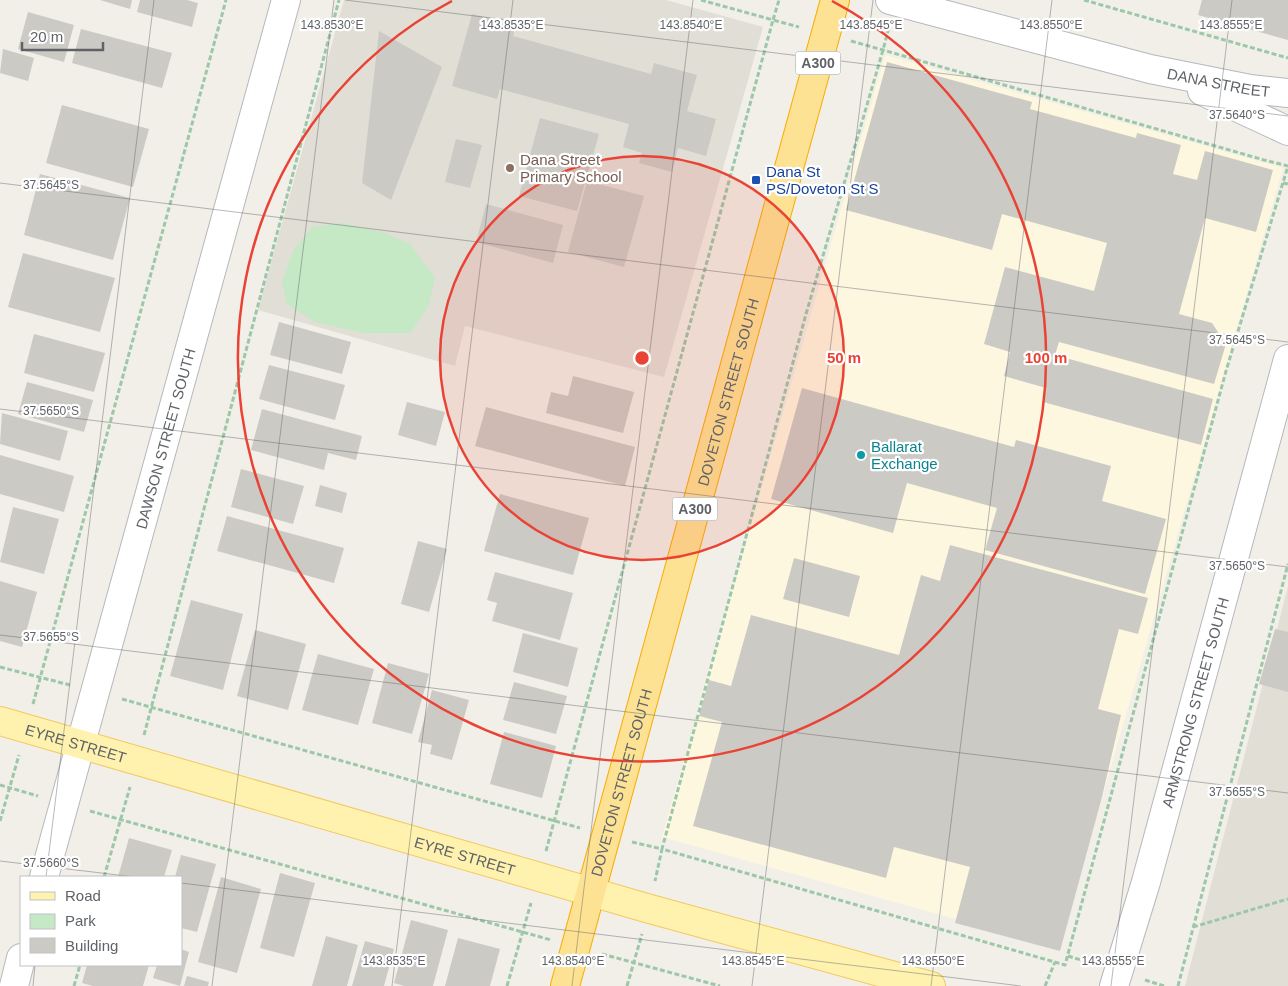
<svg xmlns="http://www.w3.org/2000/svg" width="1288" height="986" font-family="Helvetica,sans-serif">
	<style>
		.commercial { fill: #fef7e0 }
		.education { fill: #e1ded6 }
		.green { fill: #c5e8c5 }
		.building { fill: #cccac5 }
		.lines { fill: none; stroke-linecap: round; stroke-linejoin: round }
		.minor-casing { stroke: #b5b8bc; stroke-width: 30 }
		.major-casing { stroke: #f2c960; stroke-width: 30 }
		.highway-casing { stroke: #f9ab00; stroke-width: 30 }
		.path { stroke: #9cc7a9; stroke-width: 3; stroke-dasharray: 5 2.5; stroke-linecap: butt }
		.minor { stroke: #fff; stroke-width: 28 }
		.major { stroke: #fff2af; stroke-width: 28 }
		.highway { stroke: #fde293; stroke-width: 28 }
		.ticks { fill: none; stroke: #5f6368; stroke-width: 1; stroke-opacity: 0.45 }
		.ring { fill: none; stroke: #ea4335; stroke-width: 2.5 }
		.education-dot { fill: #8d6e63; stroke: #fff; stroke-width: 2 }
		.transit-dot { fill: #1a4fb4; stroke: #fff; stroke-width: 2 }
		.culture-dot { fill: #0f9aa8; stroke: #fff; stroke-width: 2 }
		.labels { text-anchor: middle; dominant-baseline: central; stroke-width: 4.5; stroke-linejoin: round; paint-order: stroke }
		.shield { fill: #fff; stroke: #8f9295; stroke-width: 1 }
		.shield-label { font-size: 14px; font-weight: bold; fill: #5f6368 }
		.street-label { font-size: 15px; fill: #5f6368; stroke: #fff }
		.education-label { font-size: 15px; fill: #785e54; stroke: #fff; text-anchor: start }
		.transit-label { font-size: 15px; fill: #164399; stroke: #fff; text-anchor: start }
		.culture-label { font-size: 15px; fill: #0d838f; stroke: #fff; text-anchor: start }
		.ticks-label { font-size: 12px; text-anchor: middle; fill: #5f6368; stroke: #fff; stroke-width: 4.5; stroke-linejoin: round; paint-order: stroke }
		.centre { fill: #ea4335; stroke: #fff; stroke-width: 2.5 }
		.ring-label { font-size: 15px; text-anchor: middle; font-weight: bold; fill: #ea4335; stroke: #fff; stroke-width: 4.5; stroke-linejoin: round; paint-order: stroke }
	</style>
	<rect width="100%" height="100%" fill="#f1efe8"/>
	<path class="commercial" d="M885 55 1283 168 1059 948 662 837Z"/>
	<path class="education" d="M344 0H666L763 27 664 377 465 326 455 366 258 310Z
		M1288 586V986H1185Z"/>
	<path class="green" d="M341 223 382 232 410 244 435 278 428 307 410 333H364L315 322 287 304 282 281 293 251 312 227Z"/>
	<path class="building" d="M100 0H132L130 9Z
		M140 0H187L198 3 192 27 137 12Z
		M1202 0H1288V40L1198 15Z
		M28 12 74 25 64 62 18 49Z
		M472 14 516 25 513 36 651 74 654 63 697 75 687 111 716 119 706 156 678 148 672 172 639 163 642 153 623 147 629 124 500 89 497 99 452 86Z
		M81 29 172 53 162 88 72 63Z
		M379 31 442 67 391 200 362 183Z
		M3 49 34 58 28 81 0 73Z
		M887 62 1032 102 1030 109 1136 138 1137 133 1181 145 1173 174 1197 180 1205 151 1273 170 1256 232 1205 218 1179 314 1212 323 1226 344 1214 384 1059 342 1055 355 1213 399 1201 445 1043 402 1046 388 1004 376 1010 352 984 344 1005 267 1094 291 1107 243 1002 214 992 250 846 210Z
		M62 105 149 129 133 187 46 163Z
		M540 118 599 134 577 211 519 196Z
		M456 139 482 145 470 188 445 182Z
		M40 174 130 198 113 260 24 235Z
		M587 181 644 196 624 267 568 252Z
		M486 204 563 225 553 263 476 242Z
		M23 253 115 278 100 332 8 307Z
		M279 322 351 342 342 374 270 355Z
		M34 334 105 353 94 392 24 373Z
		M269 365 345 385 335 420 259 399Z
		M573 376 634 392 623 433 546 413 551 392 568 396Z
		M27 382 93 400 84 432 18 414Z
		M802 388 1014 447 1016 440 1111 466 1102 501 1166 519 1145 594 985 550 997 508 907 483 893 533 771 499Z
		M407 402 445 412 436 446 398 435Z
		M486 407 635 447 625 486 475 446Z
		M262 409 362 436 356 460 328 453 324 470 251 450Z
		M2 413 68 431 60 461 0 444Z
		M0 455 74 476 64 512 0 494Z
		M241 469 304 486 293 524 231 507Z
		M320 485 347 493 342 513 315 506Z
		M500 494 589 518 573 575 484 551Z
		M13 507 59 519 44 574 0 562Z
		M227 516 344 548 334 583 217 551Z
		M418 541 447 549 429 612 401 604Z
		M950 545 1148 598 1138 634 1119 629 1098 709 1121 715 1102 797 1060 951 955 923 970 867 894 847 886 878 693 826 722 722 699 716 709 680 731 686 751 615 899 655 921 575 940 581Z
		M794 558 860 576 849 617 783 599Z
		M495 572 573 593 560 640 492 621 497 603 487 600Z
		M0 581 37 592 22 647 0 641Z
		M191 600 243 614 223 690 170 676Z
		M1275 629 1288 632V692L1259 684Z
		M255 630 306 644 288 710 237 696Z
		M523 633 578 648 568 687 513 672Z
		M318 654 374 669 358 725 302 710Z
		M388 663 429 674 412 734 372 723Z
		M514 682 567 696 556 734 503 720Z
		M432 690 469 700 452 760 430 754 432 745 418 742Z
		M504 732 556 746 542 798 490 784Z
		M129 838 172 850 164 877H118Z
		M181 855 216 864 197 932 181 928V877H175Z
		M280 873 315 883 294 957 260 948Z
		M221 877 261 889 237 973 198 962Z
		M411 920 448 930 433 986H404L394 983Z
		M326 936 358 945 347 986H312Z
		M458 938 500 949 490 986H445Z
		M365 941 394 949 384 986H352Z
		M181 949 189 952 180 986 153 978 157 965H181Z
		M87 965H149L143 986H93L82 983Z
		M187 976 209 982 208 986H184Z"/>
	<g class="lines">
		<g class="minor-casing">
			<g id="minor">
				<path id="s1" d="M890 0 1150 69 1250 89 1288 93"/>
				<path d="M1202 91 1288 131"/>
				<path id="s2" d="M44 877 286 0"/>
				<path d="M14 986 21 958"/>
				<path id="s3" d="M1114 986 1146 882 1288 359"/>
			</g>
		</g>
		<g class="major-casing">
			<g id="major">
				<path id="s4" d="M0 721 650 909 931 986"/>
			</g>
		</g>
		<g class="highway-casing">
			<g id="highway">
				<path id="s5" d="M565 986 835 0"/>
			</g>
		</g>
		<path class="path" d="M701 0 773 20 779 0
			M1084 0 1288 58
			M851 41 883 50 1264 160 1288 166 1226 371 1065 965 662 849 806 314 883 50 889 27
			M1283 183 1288 184
			M0 667 70 685
			M122 699 580 828
			M33 704 226 0
			M144 735 339 0
			M0 785 38 796
			M90 811 551 940
			M0 821 19 755
			M632 842 662 849 655 881
			M546 851 773 20 799 27
			M104 877 130 787
			M1193 927 1288 899
			M602 954 720 986
			M1068 956 1094 964
			M1145 980 1164 986
			M74 986 80 965
			M507 986 531 903
			M627 986 642 934
			M1045 986 1055 962
			M1178 986 1288 564"/>
		<use href="#minor" class="minor"/>
		<use href="#major" class="major"/>
		<use href="#highway" class="highway"/>
	</g>
	<path class="ticks" d="M345 0 1288 116M0 183 1288 342M0 409 1288 567M0 635 1288 793M0 861 135 877M46 877 154 0M181 883 1021 986M33 986 35 965M212 986 334 0M392 986 513 0M572 986 693 0M752 986 873 0M931 986 1052 0M1111 986 1232 0"/>
	<circle cx="642" cy="358" r="202" fill="#ea4335" fill-opacity=".12"/>
	<g class="ring">
		<circle cx="642" cy="358" r="202"/>
		<path d="M832 1A404 404 0 1 1 452 1"/>
	</g>
	<circle class="education-dot" cx="510" cy="168" r="5"/>
	<rect class="transit-dot" x="751" y="175" width="10" height="10" rx="2.5"/>
	<circle class="culture-dot" cx="861" cy="455" r="5"/>
	<g class="labels">
		<g class="shield">
			<rect x="795.5" y="51.5" width="45" height="23" rx="4"/>
			<rect x="672.5" y="497.5" width="45" height="23" rx="4"/>
		</g>
		<g class="shield-label">
			<text x="818" y="63">A300</text>
			<text x="695" y="509">A300</text>
		</g>
		<g class="street-label">
			<text stroke="none"><textPath href="#s1" startOffset="339">DANA STREET</textPath></text>
			<text stroke="none"><textPath href="#s5" startOffset="616">DOVETON STREET SOUTH</textPath></text>
			<text stroke="none"><textPath href="#s2" startOffset="455">DAWSON STREET SOUTH</textPath></text>
			<text stroke="none"><textPath href="#s3" startOffset="295">ARMSTRONG STREET SOUTH</textPath></text>
			<text stroke="none"><textPath href="#s4" startOffset="79">EYRE STREET</textPath></text>
			<text stroke="none"><textPath href="#s5" startOffset="211">DOVETON STREET SOUTH</textPath></text>
			<text stroke="none"><textPath href="#s4" startOffset="484">EYRE STREET</textPath></text>
		</g>
		<g class="education-label">
			<text x="520" y="159">Dana Street<tspan x="520" dy="17">Primary School</tspan></text>
		</g>
		<g class="transit-label">
			<text x="766" y="171">Dana St<tspan x="766" dy="17">PS/Doveton St S</tspan></text>
		</g>
		<g class="culture-label">
			<text x="871" y="446">Ballarat<tspan x="871" dy="17">Exchange</tspan></text>
		</g>
	</g>
	<g class="ticks-label">
		<text x="332" y="29">143.8530°E</text>
		<text x="512" y="29">143.8535°E</text>
		<text x="691" y="29">143.8540°E</text>
		<text x="871" y="29">143.8545°E</text>
		<text x="1051" y="29">143.8550°E</text>
		<text x="1231" y="29">143.8555°E</text>
		<text x="1237" y="119">37.5640°S</text>
		<text x="51" y="189">37.5645°S</text>
		<text x="1237" y="344">37.5645°S</text>
		<text x="51" y="415">37.5650°S</text>
		<text x="1237" y="570">37.5650°S</text>
		<text x="51" y="641">37.5655°S</text>
		<text x="1237" y="796">37.5655°S</text>
		<text x="51" y="867">37.5660°S</text>
		<text x="394" y="965">143.8535°E</text>
		<text x="573" y="965">143.8540°E</text>
		<text x="753" y="965">143.8545°E</text>
		<text x="933" y="965">143.8550°E</text>
		<text x="1113" y="965">143.8555°E</text>
	</g>
	<circle cx="642" cy="358" r="8" class="centre"/>
	<g class="ring-label">
		<text x="844" y="363">50 m</text>
		<text x="1046" y="363">100 m</text>
	</g>
	<rect x="20" y="876" width="162" height="90" fill="#ffffff" stroke="#bfc1c3"/>
	<rect x="30" y="892" width="25" height="8" fill="#fff2af" stroke="#bfc1c3"/>
	<text x="65" y="901" font-size="15" fill="#5f6368">Road</text>
	<rect x="30" y="914" width="25" height="15" fill="#c5e8c5" stroke="#bfc1c3"/>
	<text x="65" y="926" font-size="15" fill="#5f6368">Park</text>
	<rect x="30" y="938" width="25" height="15" fill="#cccac5" stroke="#bfc1c3"/>
	<text x="65" y="951" font-size="15" fill="#5f6368">Building</text>
	<path d="M22 42v8h81v-8" fill="none" stroke="#5f6368" stroke-width="2.5"/>
	<text x="30" y="42" font-size="15" fill="#5f6368" stroke="#ffffff" stroke-width="4" paint-order="stroke">20 m</text>
</svg>
